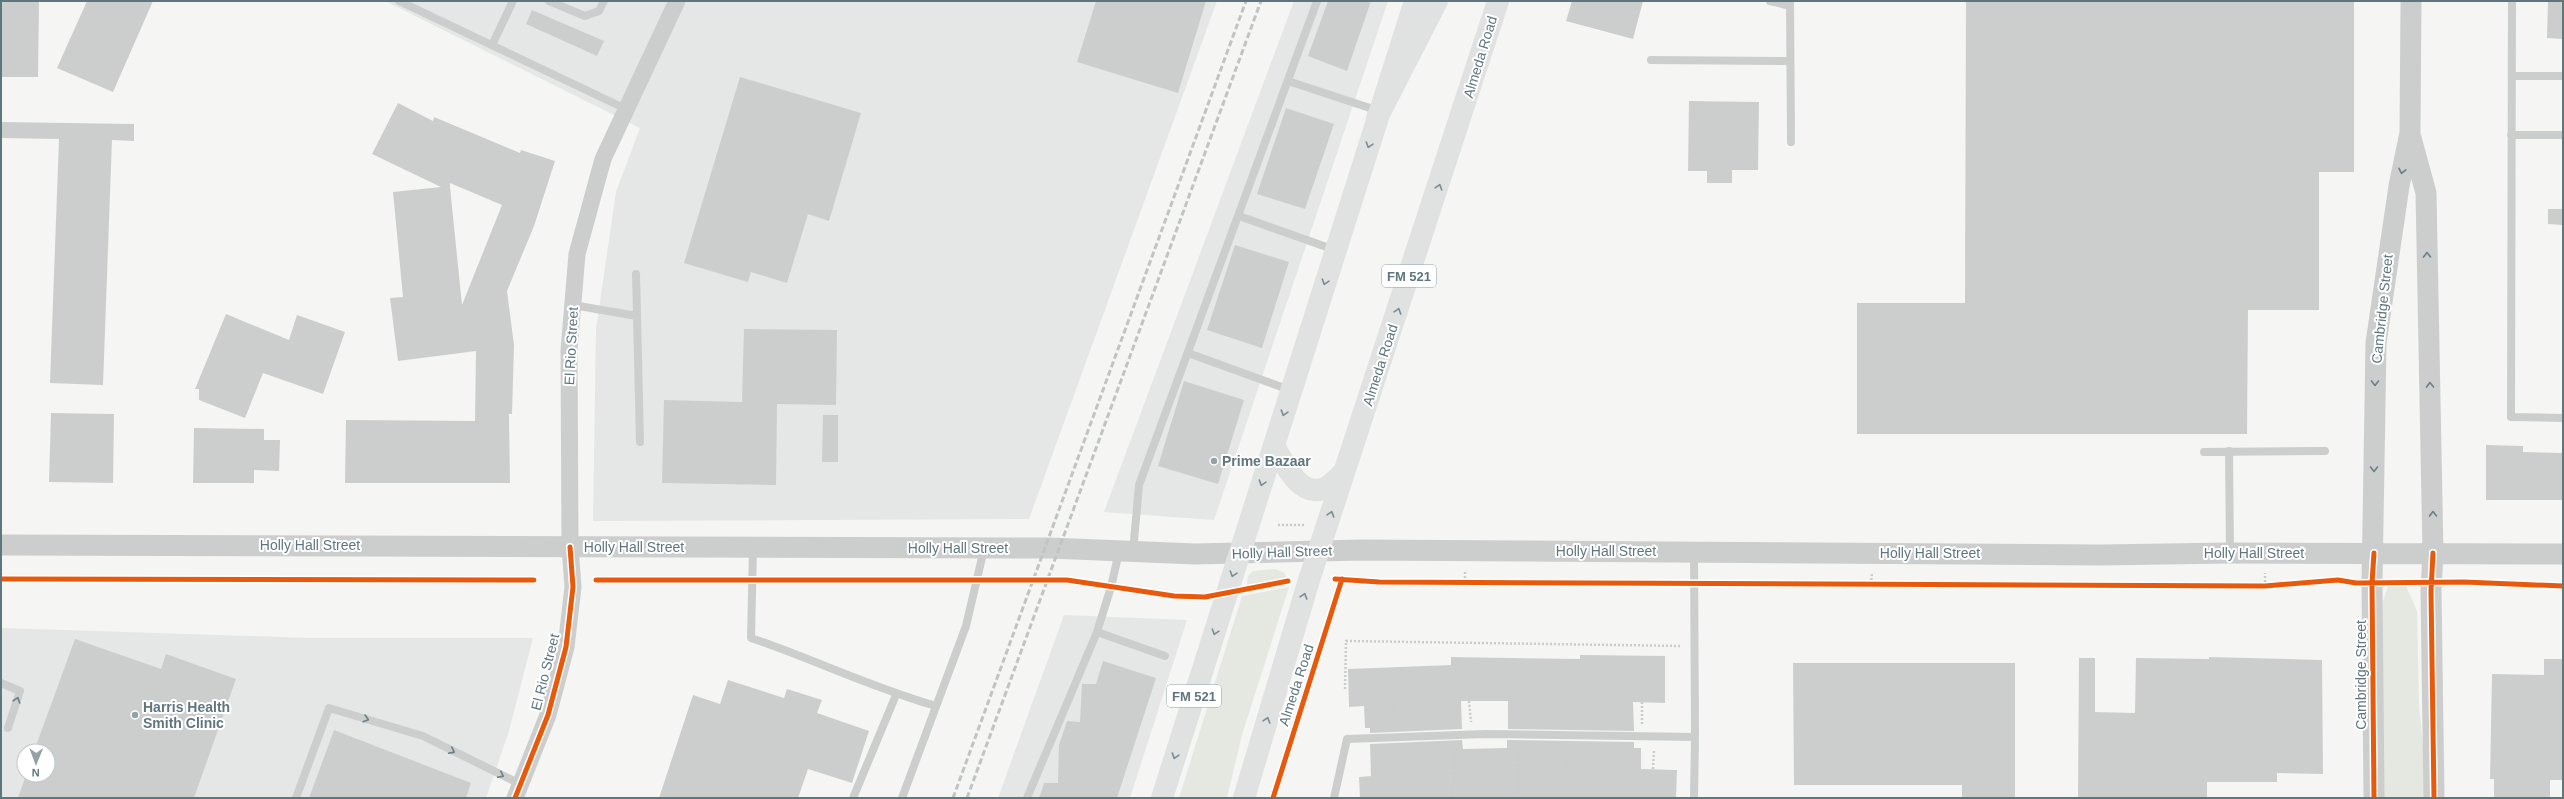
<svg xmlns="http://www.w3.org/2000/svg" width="2564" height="799" font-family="Arial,sans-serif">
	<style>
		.built { fill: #e4e7e5; fill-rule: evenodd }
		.green { fill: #e5e8e1 }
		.building { fill: #cccece; fill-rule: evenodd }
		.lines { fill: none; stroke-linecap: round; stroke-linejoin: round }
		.path { stroke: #cacbcc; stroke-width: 2.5; stroke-dasharray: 2 2; stroke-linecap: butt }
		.service { stroke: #cccece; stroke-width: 8 }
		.minor { stroke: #cccece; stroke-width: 17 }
		.tertiary { stroke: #cccece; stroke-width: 21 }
		.primary { stroke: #e0e1e1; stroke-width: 22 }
		.motorway { stroke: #e0e1e1; stroke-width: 22 }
		.rail { stroke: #c1c4c4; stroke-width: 3; stroke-dasharray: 6 3; stroke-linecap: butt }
		.cycleway-casing { stroke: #fff; stroke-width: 8 }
		.cycleway { stroke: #e8590c; stroke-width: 5 }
		.oneway { stroke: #798b93 }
		.oneway2 { stroke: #6a7f87 }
		.poi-dot { fill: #94a2a8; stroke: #fff; stroke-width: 1.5 }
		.labels { text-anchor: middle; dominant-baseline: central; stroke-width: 4; stroke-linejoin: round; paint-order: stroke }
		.shield { fill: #fff; stroke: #8f9fa5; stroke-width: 1 }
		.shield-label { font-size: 13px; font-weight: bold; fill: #5f767f }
		.street-label { font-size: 14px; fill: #5f767f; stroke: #fff }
		.poi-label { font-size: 14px; font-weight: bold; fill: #5f767f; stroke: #fff; text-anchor: start }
	</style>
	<rect width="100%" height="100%" fill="#f5f5f3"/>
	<path class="built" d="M385 1H1217L1029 519 593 521 596 329 616 192 640 128Z
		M1294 1H1388L1214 520 1104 512Z
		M1064 615 1187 620 1130 798H998Z
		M1 628 313 638H533L509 731 486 798H1ZM24 751H48V775H24Z"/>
	<path class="green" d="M1276 569 1284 573 1287 578 1247 586 1248 576 1253 571Z
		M2388 586H2406L2417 611 2419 705 2428 798H2382V627L2383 601Z
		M1289 587 1242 735 1227 798H1179L1242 596Z"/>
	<path class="building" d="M1 1H39L38 77H1Z
		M87 1H153L113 92 57 68Z
		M1096 1H1206L1178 93 1077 62Z
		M1328 1H1371L1347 71 1308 56Z
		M1572 1H1643L1633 39 1566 21Z
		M1966 1H2354V172H2319V310H2248L2247 434H1857V303H1965Z
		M2548 1H2563V39L2547 38Z
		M532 10 604 41 597 56 526 24Z
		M740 77 861 113 829 221 808 214 787 283 751 272 748 282 684 263Z
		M1689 101 1759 102 1758 170H1732V183H1707V171H1688Z
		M398 103 433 121 434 117 520 153 521 150 555 161 534 226 507 291 514 345 512 414H509L510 483H345L346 420 475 421 476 351 398 361 390 298 403 297 393 192 441 187 372 154ZM450 183 502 205 462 305 450 187Z
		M1286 108 1334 124 1305 209 1257 194Z
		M1 122 134 124V141L112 140 103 385 50 383 59 139 1 138Z
		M2548 209H2563V225L2548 224Z
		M1235 245 1289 262 1262 348 1207 330Z
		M226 314 289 340 297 315 345 332 323 394 263 373 245 418 199 400V389H195Z
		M744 329 837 330 836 405 777 404 776 485 662 483 664 400 742 402Z
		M1184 381 1244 400 1218 484 1158 466Z
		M51 413 114 414 113 483 49 482Z
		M823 415H838V462H822Z
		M194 428 264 429V440H280L279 471 254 470V483H193Z
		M2486 445 2523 446V452L2563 453V500H2486Z
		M75 639 161 669 166 654 236 679 194 798H18L26 775H48V751H34Z
		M1580 655 1665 656V703L1633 702 1634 731 1508 729V701H1461L1462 729 1370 733V728H1365L1364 706 1349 707 1348 669 1451 665V657L1580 659Z
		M2209 657 2322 660 2323 774 2277 773V782H2207V798H2078L2079 658H2095V712L2135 713 2136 658 2209 659Z
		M2544 659H2563L2562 780H2550V798H2494V779H2490L2492 674 2544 675Z
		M1103 661 1156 678 1117 798H1039L1044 783H1058L1059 745 1067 721 1080 722 1082 684H1096Z
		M1793 663H2015V798H1962V785H1794Z
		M728 680 784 698 787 689 822 700 817 713 869 731 852 783 808 769 798 798H659L693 695 720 704Z
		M334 730 471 783 466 798H309Z
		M1462 740 1463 749 1507 748V740L1634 742V748H1641V769L1677 770 1676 798H1360L1359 777 1371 776 1370 744Z"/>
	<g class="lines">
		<path class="path" d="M1278 525H1306
			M1465 582V571
			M1871 584 1872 573
			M2265 586V573
			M1345 689 1346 641 1682 646
			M1469 701 1471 722
			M1511 701 1512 707
			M1548 702V707
			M1394 705 1395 710
			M1601 708V701
			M1642 724V702
			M1566 768V763
			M1608 769V764
			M1653 769 1654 750
			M1453 798C1452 781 1456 766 1456 748
			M1517 798 1519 747"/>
		<path class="service" d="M399 1 626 109
			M549 1 585 16 599 11 604 1
			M1770 1 1790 6
			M1790 1 1791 142
			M2512 1 2511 417 2563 418
			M492 45 513 1
			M1651 60 1790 61
			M2512 76H2563
			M1288 81 1379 111
			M2511 135H2563
			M1239 216 1335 250
			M636 274 640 442
			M573 305 637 316
			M1188 353 1290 390
			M2229 451 2230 553
			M2204 452 2325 451
			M753 548 751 638C813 659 873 688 936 706
			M1119 552 1111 587 1097 632 1165 656
			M1133 552 1139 485 1317 1
			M1694 552 1695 737
			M1 683 20 691 8 728
			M296 798 329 708 423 736 520 784
			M853 798 896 695
			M902 798 966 626 984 549
			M1027 798 1097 632
			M1334 798 1347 739 1485 734 1695 737 1694 798"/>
		<path class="minor" d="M515 798 548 715 566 647 573 587 570 547 569 350 577 254 603 159 677 1"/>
		<path class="tertiary" d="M2411 138 2426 193 2433 553 2431 591 2434 798
			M1 545 1050 548 1195 554 1360 550 2101 555 2230 553 2563 554
			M2374 798 2372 583 2376 343 2399 186 2410 133 2411 1"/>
		<path class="primary" d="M1274 446C1284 462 1299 499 1325 488 1331 485 1339 477 1344 472
			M1162 798 1415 1
			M1244 798 1309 580 1498 1"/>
		<path class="motorway" d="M1377 118 1437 1"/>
		<path class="rail" d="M953 798 1246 1
			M967 798 1261 1"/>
		<g class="cycleway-casing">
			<path id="cycleway" d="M2433 553 2431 591 2434 798
				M1 579 534 580
				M1335 579 1379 582 2265 586 2338 580 2356 583 2464 582 2563 586
				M596 580H1067L1174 596 1205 597 1288 581
				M515 798 548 715 566 647 573 587 570 547
				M1273 798 1342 579
				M2374 798 2372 583 2374 553"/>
		</g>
		<use href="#cycleway" class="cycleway"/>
	</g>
	<defs><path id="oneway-chevron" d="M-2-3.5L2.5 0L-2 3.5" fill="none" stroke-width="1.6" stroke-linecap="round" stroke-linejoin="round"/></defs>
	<g class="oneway">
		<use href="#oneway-chevron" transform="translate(1369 145) rotate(108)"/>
		<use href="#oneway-chevron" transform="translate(1439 187) rotate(-72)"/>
		<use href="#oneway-chevron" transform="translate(1325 282) rotate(108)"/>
		<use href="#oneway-chevron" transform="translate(1398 311) rotate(-72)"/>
		<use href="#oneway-chevron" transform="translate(1284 413) rotate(107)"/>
		<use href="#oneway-chevron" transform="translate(1262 483) rotate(108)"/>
		<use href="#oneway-chevron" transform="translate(1331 514) rotate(-72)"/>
		<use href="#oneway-chevron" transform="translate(1233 574) rotate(107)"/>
		<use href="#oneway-chevron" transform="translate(1304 596) rotate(-73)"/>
		<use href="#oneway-chevron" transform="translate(1215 632) rotate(108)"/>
		<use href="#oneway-chevron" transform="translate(1267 720) rotate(-73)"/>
		<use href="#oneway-chevron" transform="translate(1175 756) rotate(108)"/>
	</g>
	<g class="oneway2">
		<use href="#oneway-chevron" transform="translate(2402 171) rotate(102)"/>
		<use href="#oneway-chevron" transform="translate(2427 255) rotate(-91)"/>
		<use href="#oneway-chevron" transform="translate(2375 383) rotate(91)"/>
		<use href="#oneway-chevron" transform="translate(2430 385) rotate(-91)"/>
		<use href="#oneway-chevron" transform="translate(2374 469) rotate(90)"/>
		<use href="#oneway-chevron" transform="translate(2433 514) rotate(-91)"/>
		<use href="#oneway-chevron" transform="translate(17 700) rotate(-72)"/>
		<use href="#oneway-chevron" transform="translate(366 719) rotate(17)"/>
		<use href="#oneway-chevron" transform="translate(452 751) rotate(26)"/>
		<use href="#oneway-chevron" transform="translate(501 775) rotate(26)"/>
	</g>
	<g class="poi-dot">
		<circle cx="1214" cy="461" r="4"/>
		<circle cx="135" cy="715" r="4"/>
	</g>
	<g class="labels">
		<g class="shield">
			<rect x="1382" y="265" width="54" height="22" rx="3"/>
			<rect x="1167" y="685" width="54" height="22" rx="3"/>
		</g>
		<g class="shield-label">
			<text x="1409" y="276">FM 521</text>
			<text x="1194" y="696">FM 521</text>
		</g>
		<g class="street-label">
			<text transform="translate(1480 57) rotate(-73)">Almeda Road</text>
			<text transform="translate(2382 309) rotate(-84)">Cambridge Street</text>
			<text transform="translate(571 346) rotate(-87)">El Rio Street</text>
			<text transform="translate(1380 365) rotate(-72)">Almeda Road</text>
			<text x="310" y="545">Holly Hall Street</text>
			<text x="634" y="547">Holly Hall Street</text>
			<text x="958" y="548">Holly Hall Street</text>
			<text x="1606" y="551">Holly Hall Street</text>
			<text transform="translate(1282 552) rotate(-2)">Holly Hall Street</text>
			<text x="1930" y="553">Holly Hall Street</text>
			<text x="2254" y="553">Holly Hall Street</text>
			<text transform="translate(545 672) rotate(-76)">El Rio Street</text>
			<text transform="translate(2361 675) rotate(-90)">Cambridge Street</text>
			<text transform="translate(1296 685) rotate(-72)">Almeda Road</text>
		</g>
		<g class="poi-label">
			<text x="1222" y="461">Prime Bazaar</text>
			<text x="143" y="707">Harris Health<tspan x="143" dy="16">Smith Clinic</tspan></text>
		</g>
	</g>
	<rect width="2564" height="799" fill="none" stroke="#5f767f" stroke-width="4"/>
	<g transform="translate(36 763) rotate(181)"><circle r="19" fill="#ffffff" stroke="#bfc8cc"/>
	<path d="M0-3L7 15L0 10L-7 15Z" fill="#94a2a8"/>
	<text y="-6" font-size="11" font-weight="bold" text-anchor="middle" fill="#5f767f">N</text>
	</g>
</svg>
